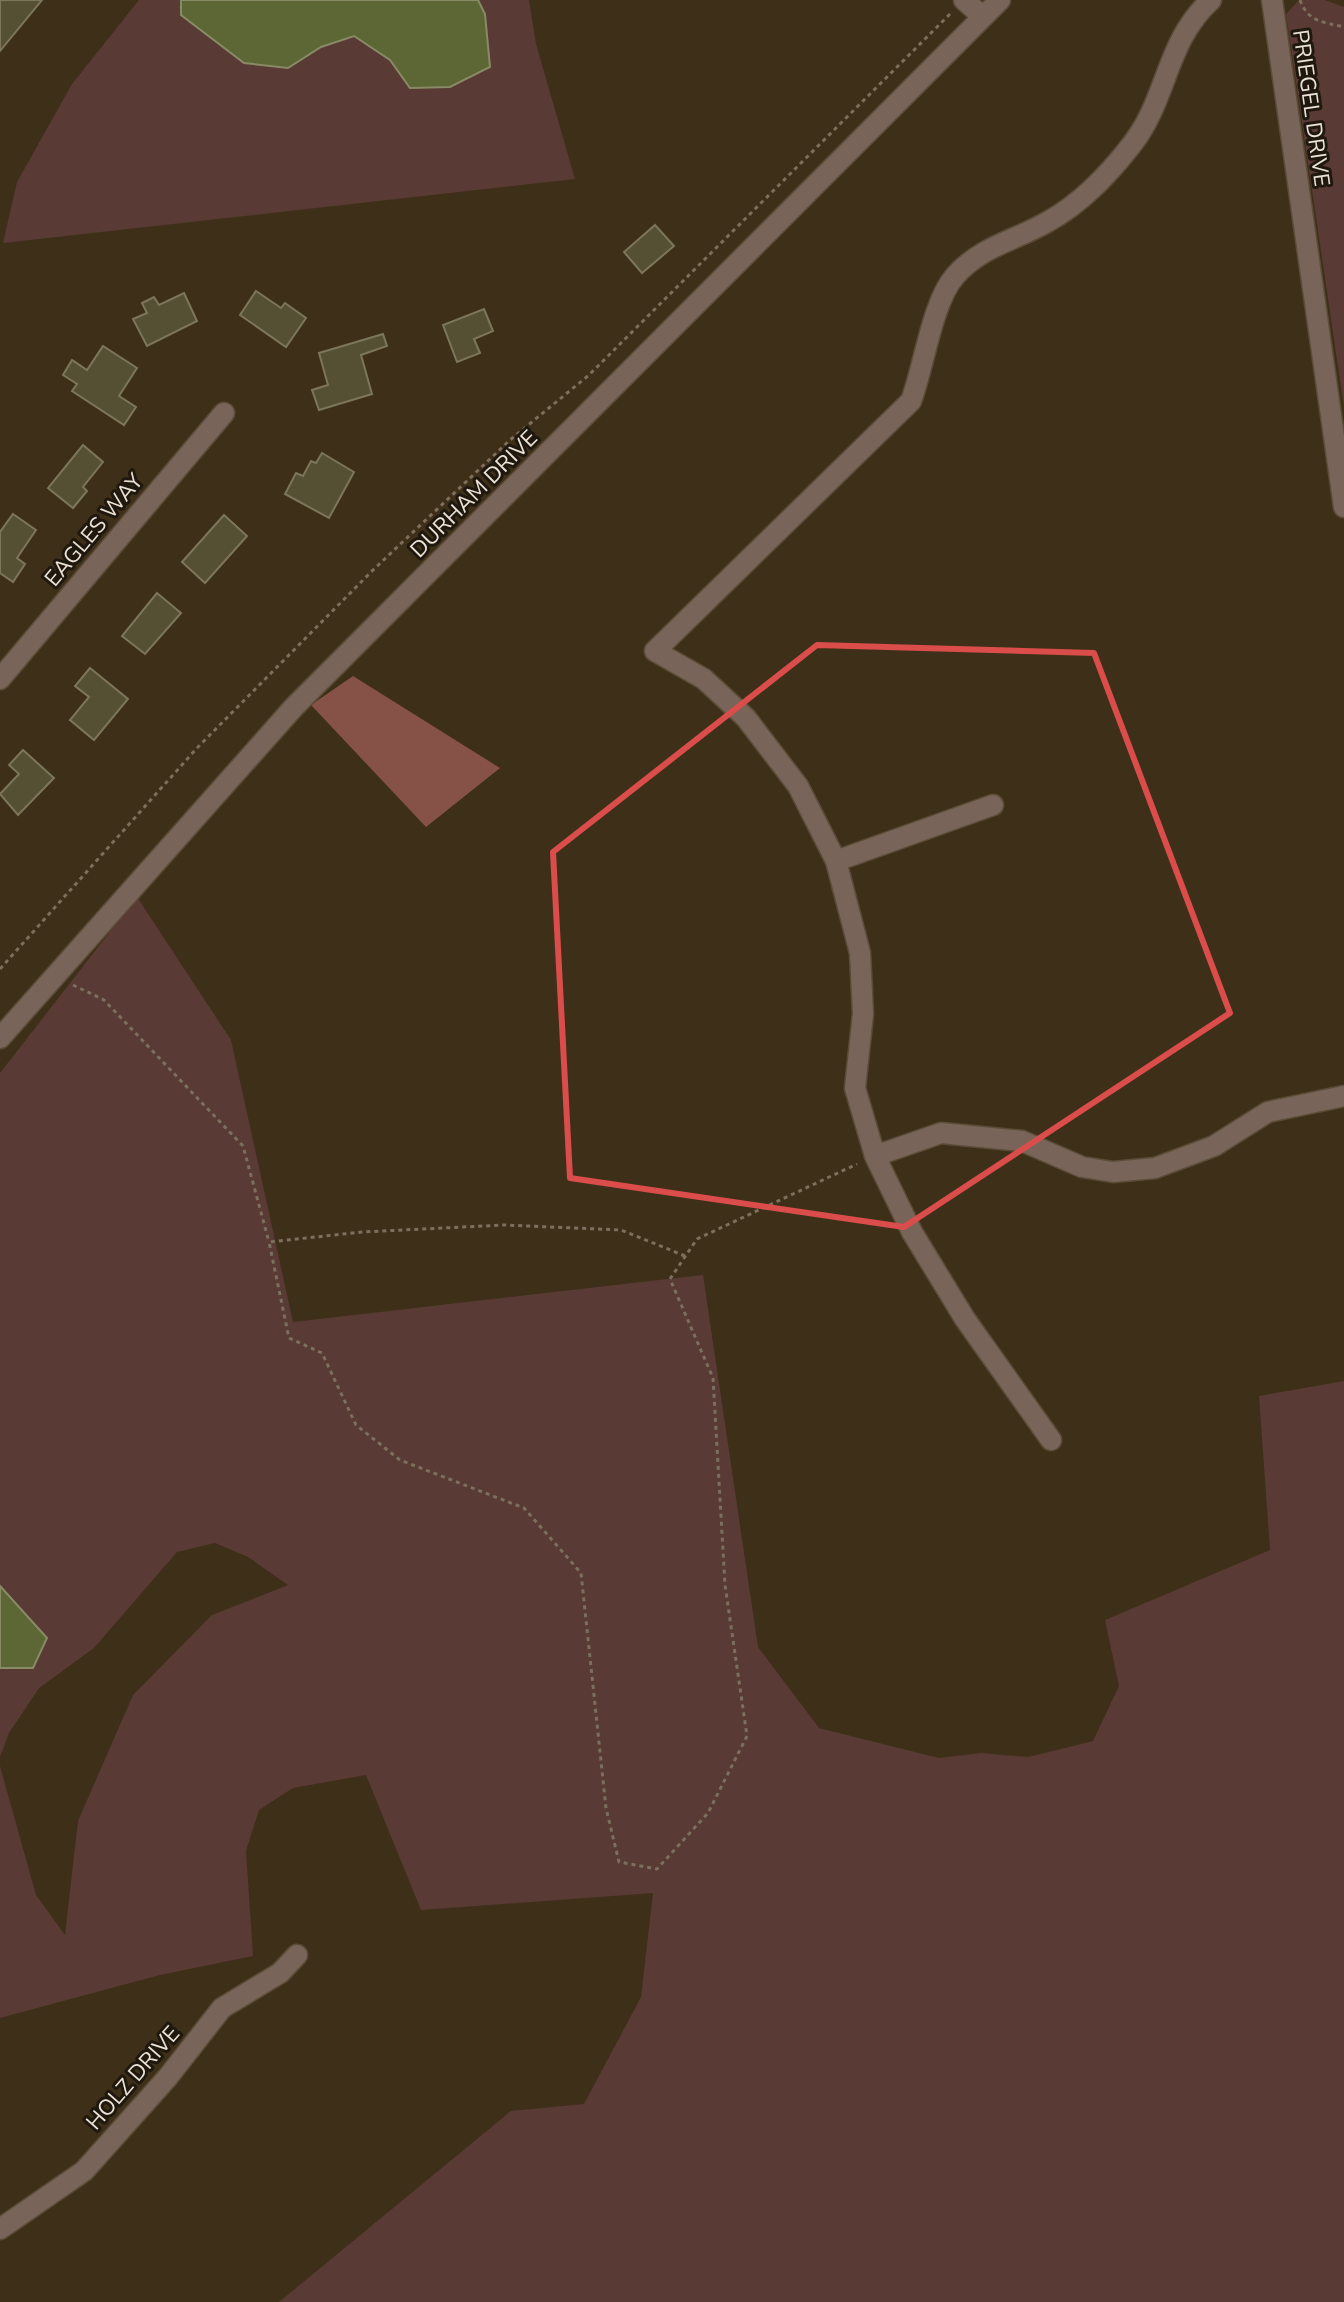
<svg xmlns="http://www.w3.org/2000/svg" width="1344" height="2302" font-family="'Nunito Sans',sans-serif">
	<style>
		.green { fill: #593a34 }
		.forest { fill: #865248 }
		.water { fill: #5d6635; stroke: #888b65; stroke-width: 2 }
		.building { fill: #554f34; stroke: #7c765a; stroke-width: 2 }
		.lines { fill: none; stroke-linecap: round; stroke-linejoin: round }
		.minor-casing { stroke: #5a4c37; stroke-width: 23 }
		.path { stroke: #7c6f5c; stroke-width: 3; stroke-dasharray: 4 4; stroke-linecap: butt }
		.minor { stroke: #786458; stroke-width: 20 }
		.marked { fill: none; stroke: #da4d4b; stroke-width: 6; stroke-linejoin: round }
		.labels { text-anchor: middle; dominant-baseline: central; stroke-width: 6; stroke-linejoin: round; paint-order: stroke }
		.street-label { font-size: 22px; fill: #ece2d5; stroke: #1f180f }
	</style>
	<rect width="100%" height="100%" fill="#3e2f19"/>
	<path class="green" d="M139 0H529L536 44 575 179 3 243 17 182 72 84Z
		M1299 0H1325L1344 7V407L1286 14Z
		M137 897 231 1040 293 1322 703 1275 758 1647 819 1728 939 1758 981 1753 1028 1757 1093 1741 1119 1686 1105 1620 1270 1550 1259 1396 1344 1381V2302H279L511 2111 584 2104 641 1997 653 1893 421 1910 366 1775 293 1788 259 1810 246 1851 253 1956 160 1975 0 2018V1766L36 1895 65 1935 78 1821 133 1695 212 1615 288 1585 248 1557 215 1543 177 1552 94 1648 39 1688 9 1733 0 1757V1668H33L47 1638 0 1586V1073Z"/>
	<path class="forest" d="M353 676 500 768 426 827 311 705Z"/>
	<path class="water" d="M181 0H478L485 14 490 67 450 87 410 88 390 60 354 36 321 47 288 68 244 63 181 15Z
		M0 1586 47 1638 33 1668H0Z"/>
	<path class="building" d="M0 0H42L0 51Z
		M655 225 674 246 642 273 624 252Z
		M256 291 281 308 285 303 306 318 286 347 240 315Z
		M184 293 197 321 147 346 133 319 147 313 142 303 154 297 159 305Z
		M484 309 493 331 474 339 480 353 457 362 443 325Z
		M383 334 387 346 361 355 372 394 319 410 312 390 328 385 319 353Z
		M103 346 137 368 119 396 136 407 124 425 72 391 77 384 63 375 72 360 87 370Z
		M83 445 103 462 83 487 87 491 73 508 48 488Z
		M322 453 354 472 329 518 285 494 296 473 303 476 311 461 316 463Z
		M13 514 36 530 17 558 25 564 13 582 0 573V532Z
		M224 515 247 536 205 583 182 562Z
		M157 593 181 613 145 654 122 636Z
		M90 668 128 699 94 740 70 720 89 697 75 686Z
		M23 750 54 778 18 815 0 794 19 774 9 765Z"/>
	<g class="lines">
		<g class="minor-casing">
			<path id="minor" d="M964 0 983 17
				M1272 0 1344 507
				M0 679 224 413
				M836 861 993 805
				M0 1038 294 707 1000 0
				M875 1156 941 1133 1022 1141 1082 1167 1113 1172 1155 1168 1214 1146 1268 1112 1344 1096
				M1051 1440 965 1319 912 1232 875 1156 855 1088 863 1014 860 953 836 861 798 786 746 718 704 679 655 651 911 401C924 367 932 302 955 276 981 246 1017 240 1049 221 1083 202 1110 173 1133 143 1168 97 1166 41 1211 0
				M0 2229 84 2171 168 2077 222 2008 280 1973 297 1955"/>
		</g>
		<path class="path" d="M1300 0C1308 22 1323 22 1344 27
			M0 969 197 748 371 572 510 440 589 375 950 14
			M73 985 104 1000 243 1146 269 1242
			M685 1256 621 1230 504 1225 362 1232 269 1242 289 1338 322 1353 356 1425 400 1460 524 1508 581 1573 606 1808 619 1862 657 1869 708 1813 747 1736 725 1585 713 1378 670 1279 697 1239 857 1164"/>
		<use href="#minor" class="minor"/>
	</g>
	<path class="marked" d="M817 645 1094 653 1230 1013 904 1227 570 1178 553 852Z"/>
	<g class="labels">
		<g class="street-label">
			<text transform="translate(1311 108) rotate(82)">PRIEGEL DRIVE</text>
			<text transform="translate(474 494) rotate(-45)">DURHAM DRIVE</text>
			<text transform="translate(94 530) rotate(-50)">EAGLES WAY</text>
			<text transform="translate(133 2078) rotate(-49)">HOLZ DRIVE</text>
		</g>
	</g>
</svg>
